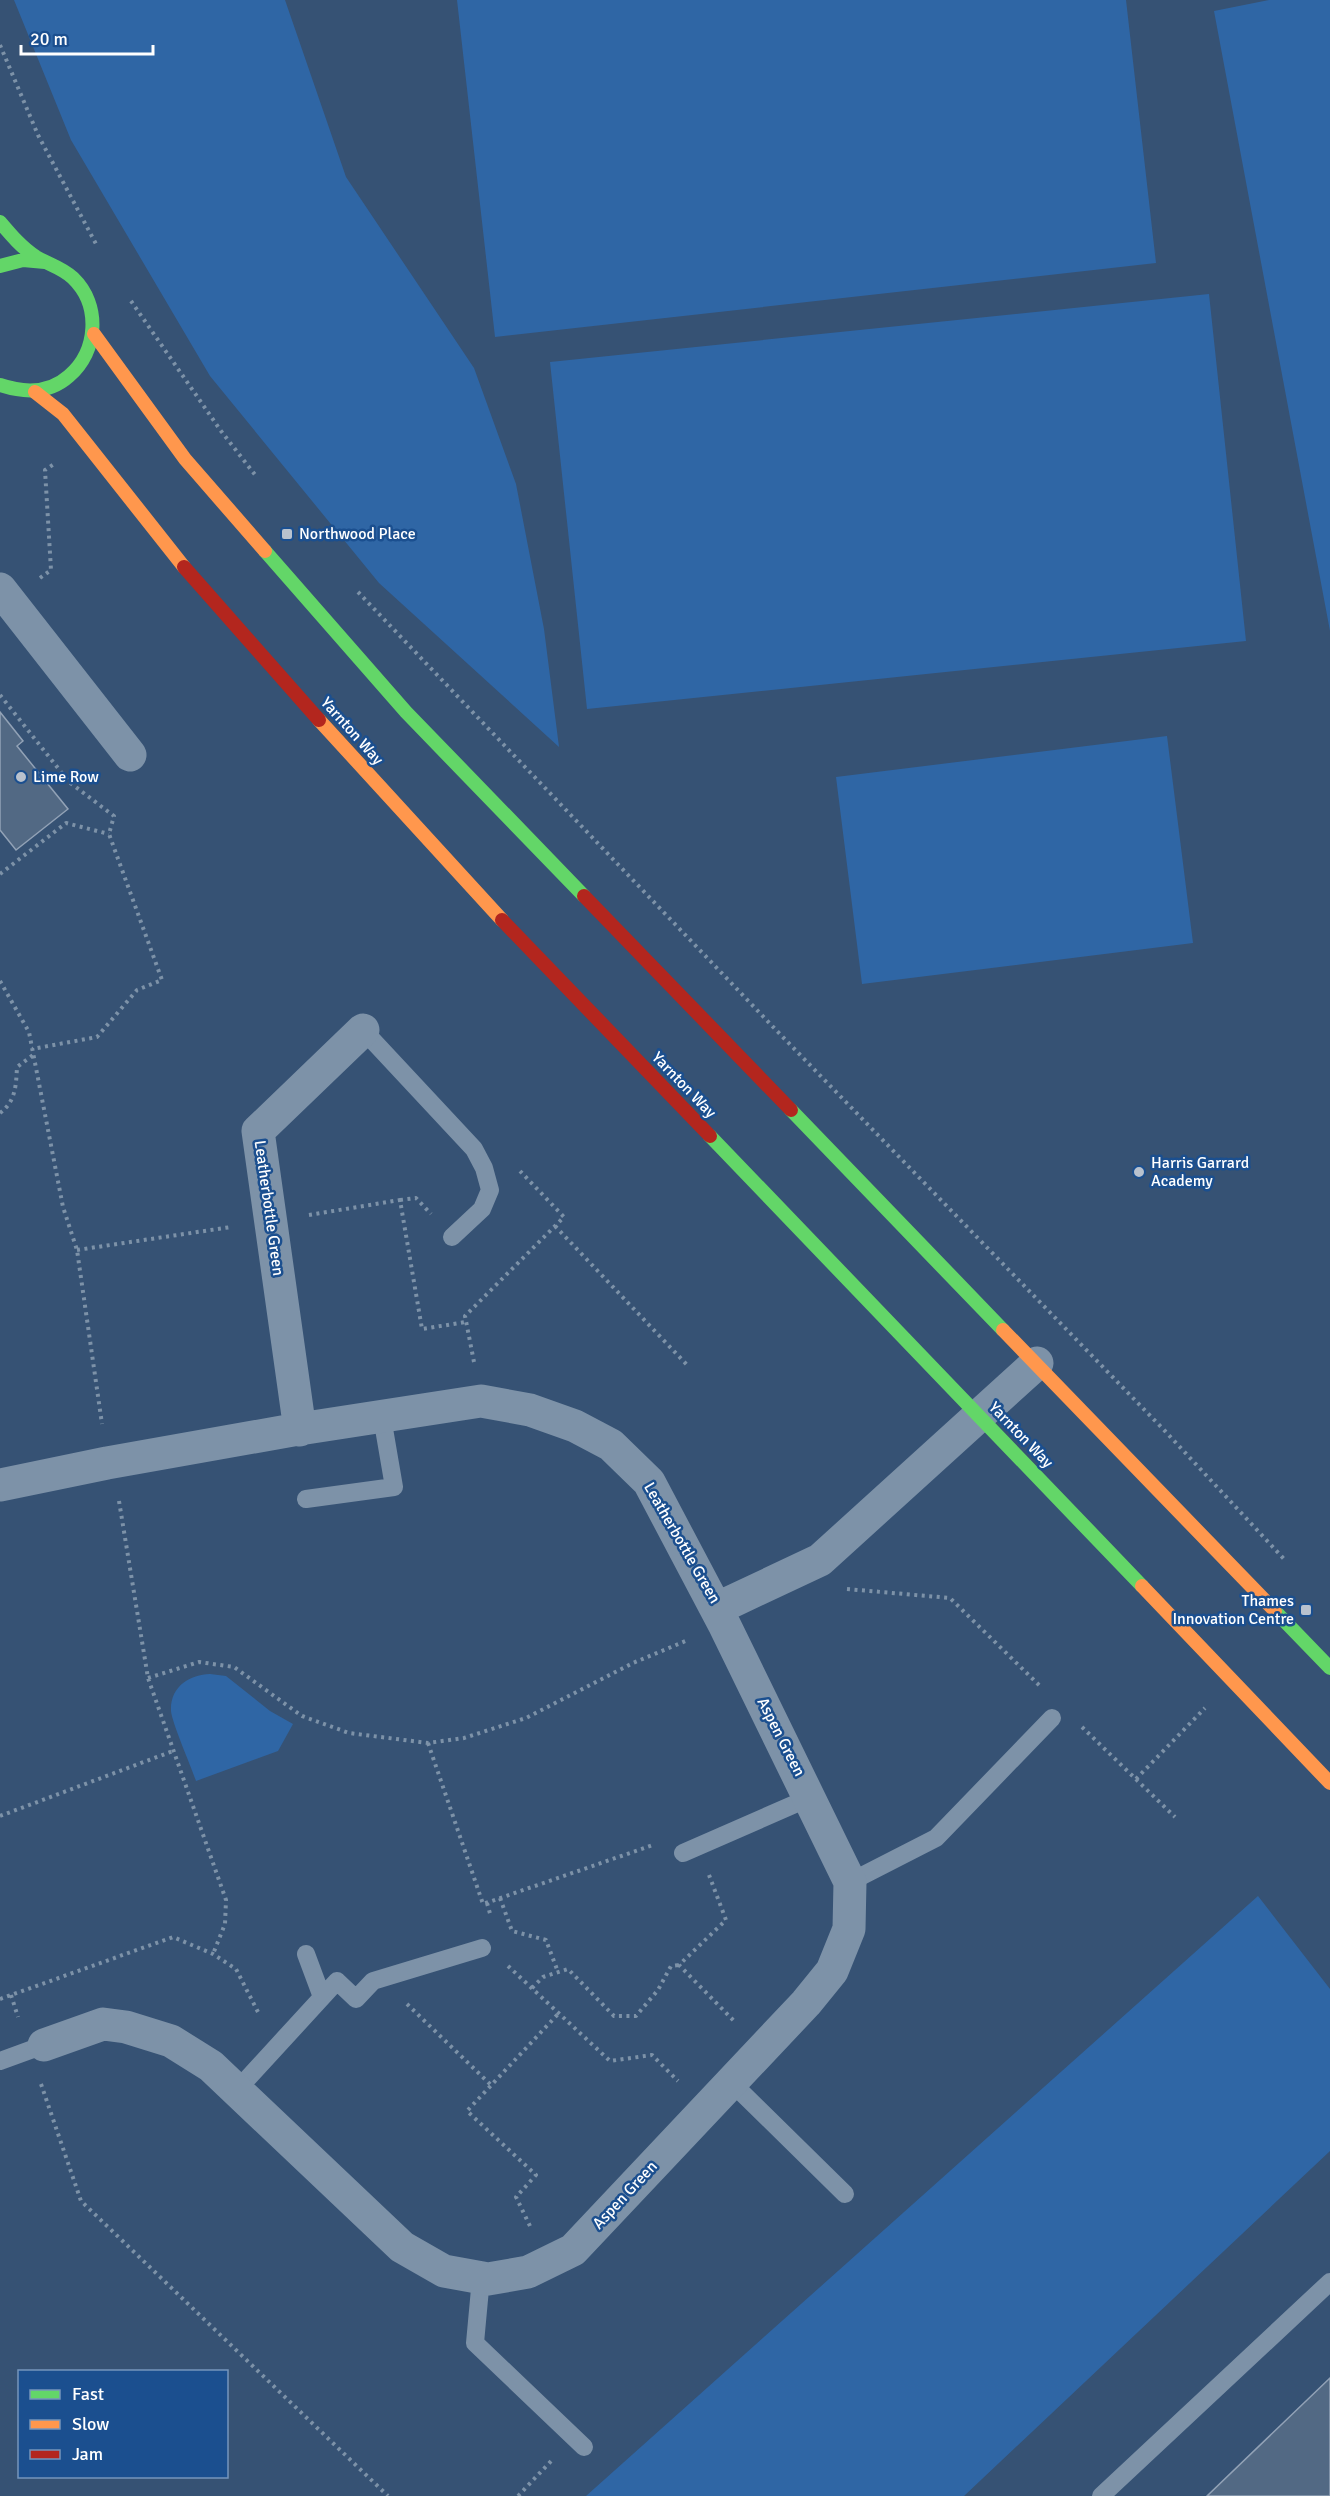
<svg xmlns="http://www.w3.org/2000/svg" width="1330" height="2496" font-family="Signika,sans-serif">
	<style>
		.green { fill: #2f66a5 }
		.building { fill: #526984; stroke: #92a2b6; stroke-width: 1.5 }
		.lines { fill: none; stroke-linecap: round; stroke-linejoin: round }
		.path { stroke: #7d92a8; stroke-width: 4; stroke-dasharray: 3 4.5; stroke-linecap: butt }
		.lane { stroke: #7d92a8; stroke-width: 18 }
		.street { stroke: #7d92a8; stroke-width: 33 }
		.fast { stroke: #63d668; stroke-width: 14 }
		.slow { stroke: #ff974d; stroke-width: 14 }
		.jam { stroke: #b3261e; stroke-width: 14 }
		.poi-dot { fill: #b9c2ce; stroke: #1b4f8f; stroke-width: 2 }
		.labels { text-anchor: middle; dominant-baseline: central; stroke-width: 5; stroke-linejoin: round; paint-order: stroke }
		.poi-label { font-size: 16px; fill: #fff; stroke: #1b4f8f; text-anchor: start }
		.street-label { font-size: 16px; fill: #fff; stroke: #1b4f8f }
	</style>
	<rect width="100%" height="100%" fill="#365274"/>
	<path class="green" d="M14 0H285L346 177 474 368 516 484 544 629 559 747 379 583 210 376 71 140Z
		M457 0H1126L1156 263 495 337Z
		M1269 0H1330V631L1214 11Z
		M1209 294 1246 641 587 709 550 362Z
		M1167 736 1193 943 862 984 836 777Z
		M210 1674 226 1676 270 1711 293 1724 278 1751 196 1781C191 1766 172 1723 171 1711 170 1686 190 1675 210 1674Z
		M1258 1896 1330 1989V2151L964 2496H586Z"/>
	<path class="building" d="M0 712 23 741 17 746 68 809 16 850 0 830Z
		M1330 2378V2496H1207Z"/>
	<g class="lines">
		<path class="path" d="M0 45 38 135 96 244
			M131 301 221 431 256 476
			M40 578 51 570 45 470 54 464
			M358 592 777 1031 1165 1431 1284 1559
			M0 695 69 782 114 816 109 834 162 980 137 990 97 1037 32 1049
			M0 874 66 823 109 834
			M0 981 29 1032 63 1207 77 1250 102 1424
			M0 1113C16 1101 16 1085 17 1067L33 1055
			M400 1200 416 1198 431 1214
			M309 1215 400 1200 422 1329 466 1322
			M555 1226 689 1367
			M77 1250 231 1227
			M474 1362 465 1316 564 1217 520 1171
			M119 1501 148 1678 226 1900 225 1924 213 1954
			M847 1589 950 1598 1042 1688
			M148 1678 199 1662 234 1667 302 1716 349 1733 428 1743 464 1738 526 1718 633 1663 688 1640
			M1082 1727 1175 1817
			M428 1743 483 1904 653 1845
			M1136 1779 1205 1708
			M0 1816 173 1751
			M709 1875 726 1920 679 1965 736 2023
			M500 1898 512 1931 546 1940 558 1972
			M487 1903 491 1917
			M508 1966 610 2061 652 2055 678 2081
			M532 1988 543 1977 568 1969 614 2016H636L658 1990 671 1966 679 1965
			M11 1995 18 2017
			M0 1999 173 1937 213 1954 236 1969 260 2016
			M407 2004 491 2085
			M41 2084 81 2201 388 2496
			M530 2226 516 2197 536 2175 467 2111 559 2013
			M518 2496 553 2459"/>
		<path class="lane" d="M363 1030 474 1149 484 1168 490 1190 482 1209 452 1237
			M306 1499 394 1487 382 1417
			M683 1853 811 1797
			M850 1882 936 1838 1052 1718
			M306 1954 322 1997
			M0 2061 44 2045
			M731 2082 845 2194
			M237 2090 337 1981 356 1999 373 1981 482 1948
			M481 2278 475 2343 584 2447
			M1101 2496 1330 2282"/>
		<path class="street" d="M0 589 130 755
			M300 1430 258 1131 363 1030
			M0 1485 107 1463 293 1430 481 1401 530 1410 575 1426 611 1445 649 1482 724 1624 850 1882 849 1929 832 1971 806 2003 573 2250 528 2272 488 2279 444 2271 402 2247 211 2066 171 2041 126 2027 103 2024 44 2045
			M716 1609 820 1560 1037 1363"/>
		<path class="fast" d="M0 222C11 235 22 248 36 257 48 264 63 268 73 278 101 305 98 351 69 376 49 394 24 393 0 385
			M0 266 23 260 45 262
			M265 551 406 712 584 896
			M791 1110 1003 1330
			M710 1136 1142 1586
			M1275 1611 1330 1668"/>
		<path class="slow" d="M94 334 185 459 265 551
			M35 392 63 414 184 567
			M319 720 502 920
			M1003 1330 1275 1611
			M1142 1586 1330 1783"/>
		<path class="jam" d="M184 567 319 720
			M584 896 791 1110
			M502 920 710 1136"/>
	</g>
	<g class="poi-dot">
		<rect x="281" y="528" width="12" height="12" rx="3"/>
		<circle cx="21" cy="777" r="6"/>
		<circle cx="1139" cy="1172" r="6"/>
		<rect x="1300" y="1604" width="12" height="12" rx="3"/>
	</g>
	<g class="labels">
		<g class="poi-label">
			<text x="299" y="534">Northwood Place</text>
			<text x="33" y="777">Lime Row</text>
			<text x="1151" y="1163">Harris Garrard<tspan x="1151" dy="18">Academy</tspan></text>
			<text x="1294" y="1601" text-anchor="end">Thames<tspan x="1294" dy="18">Innovation Centre</tspan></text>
		</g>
		<g class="street-label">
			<text transform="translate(352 731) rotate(48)">Yarnton Way</text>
			<text transform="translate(684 1085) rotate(46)">Yarnton Way</text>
			<text transform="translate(269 1208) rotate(82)">Leatherbottle Green</text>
			<text transform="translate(1021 1435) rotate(46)">Yarnton Way</text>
			<text transform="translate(682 1543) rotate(60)">Leatherbottle Green</text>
			<text transform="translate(781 1737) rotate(63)">Aspen Green</text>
			<text transform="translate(625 2195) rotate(-47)">Aspen Green</text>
		</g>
	</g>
	<rect x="18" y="2370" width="210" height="108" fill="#1b4f8f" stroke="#7695bc" stroke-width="1.5"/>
	<rect x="30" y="2390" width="30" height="9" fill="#63d668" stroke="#7695bc" stroke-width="1.5"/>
	<text x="72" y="2400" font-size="18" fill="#ffffff">Fast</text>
	<rect x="30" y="2420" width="30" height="9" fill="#ff974d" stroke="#7695bc" stroke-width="1.5"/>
	<text x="72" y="2430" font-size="18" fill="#ffffff">Slow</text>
	<rect x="30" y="2450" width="30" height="9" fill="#b3261e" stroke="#7695bc" stroke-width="1.5"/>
	<text x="72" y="2460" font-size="18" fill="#ffffff">Jam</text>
	<path d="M21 45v9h132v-9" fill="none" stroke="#ffffff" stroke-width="3"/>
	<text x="30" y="45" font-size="18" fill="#ffffff" stroke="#1b4f8f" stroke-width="4.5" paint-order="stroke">20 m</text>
</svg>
